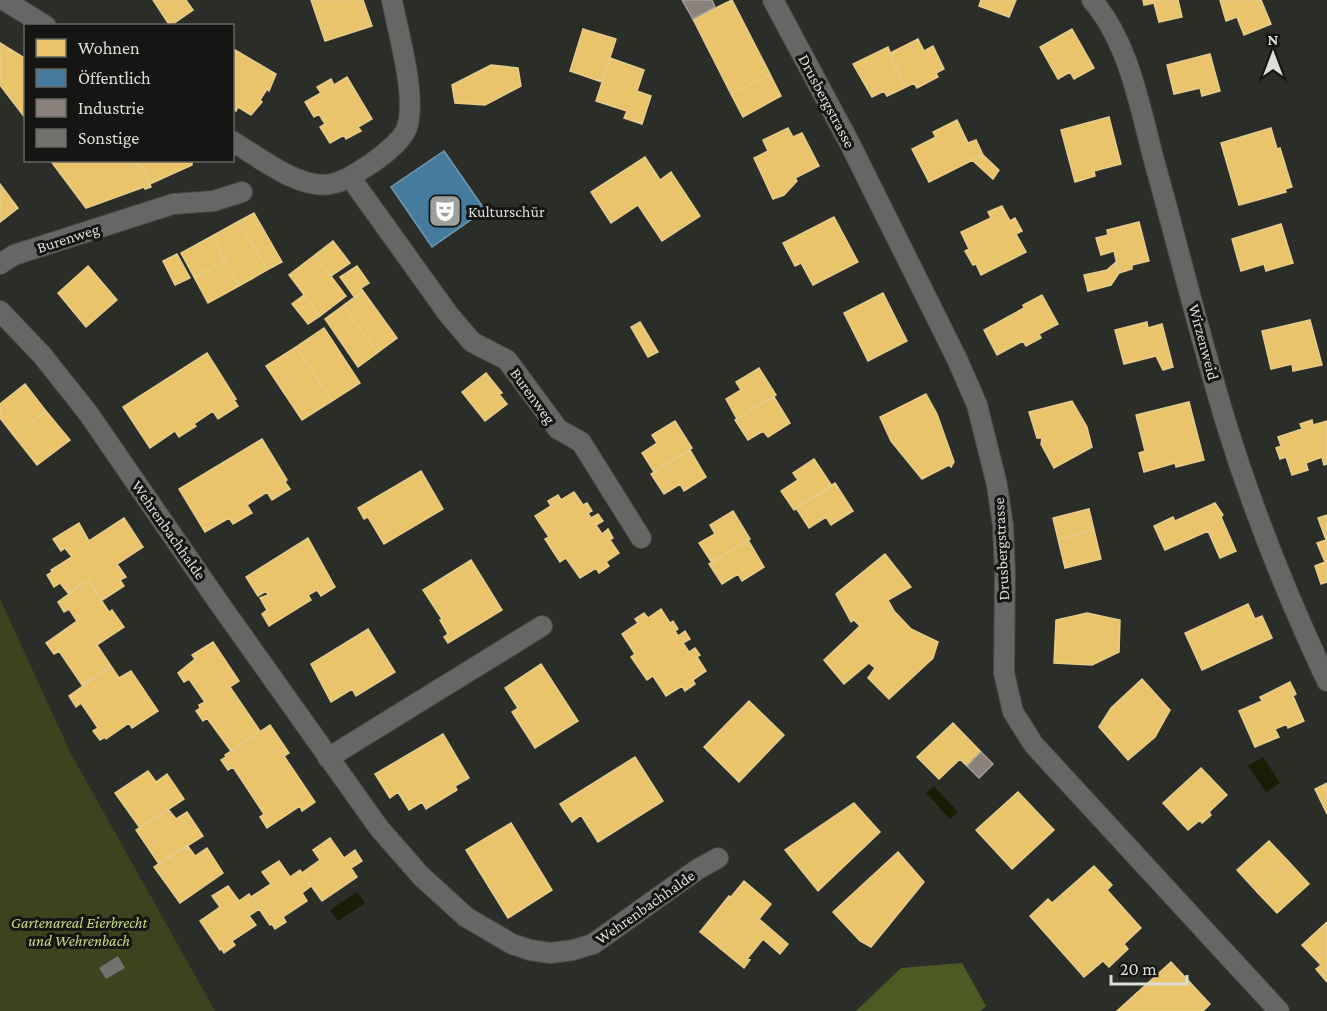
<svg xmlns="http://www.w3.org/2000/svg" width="1327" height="1011" font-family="'Crimson Pro',serif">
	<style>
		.green { fill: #3c441e }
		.forest { fill: #4e5a23 }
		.water { fill: #181e04 }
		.homes { fill: #e9c46a; stroke: #e5cc8b; stroke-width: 1.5 }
		.public { fill: #457b9d; stroke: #7299af; stroke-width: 1.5 }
		.industry { fill: #8a817c; stroke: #a39d98; stroke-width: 1.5 }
		.building { fill: #71736f }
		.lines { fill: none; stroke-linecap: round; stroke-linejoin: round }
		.street-casing { stroke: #484946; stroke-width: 22 }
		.street { stroke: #666764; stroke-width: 20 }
		.labels { text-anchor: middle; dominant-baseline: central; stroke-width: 6; stroke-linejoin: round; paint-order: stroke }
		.street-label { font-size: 16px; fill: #dcded9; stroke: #151613 }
		.poi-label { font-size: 16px; fill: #dcded9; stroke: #151613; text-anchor: start }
		.park-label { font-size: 16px; font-style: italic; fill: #c4d97e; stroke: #151613 }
	</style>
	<rect width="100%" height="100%" fill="#2b2d28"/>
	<path class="green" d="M0 599 71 754 215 1011H0Z"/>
	<path class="forest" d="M962 963 986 1006 981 1011H856L901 968Z"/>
	<path class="water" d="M1263 757 1280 783 1266 792 1248 766Z
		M934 786 958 812 950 819 926 793Z
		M357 892 365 903 338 921 330 910Z"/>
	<path class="homes" d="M153 0H186L193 10 170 26Z
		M311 0H363L372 26 325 41Z
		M732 0 770 74 731 94 693 19Z
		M981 0H1016L1009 17 979 6Z
		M1143 0H1178L1182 17 1159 22 1154 3 1144 5Z
		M1220 0H1261L1271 24 1244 35 1237 17 1226 21Z
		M583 29 616 39 602 82 570 71Z
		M1072 29 1094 68 1074 79 1070 72 1058 79 1040 47Z
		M918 39 924 51 933 46 944 69 936 73 938 77 917 88 914 83 904 88 890 53Z
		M0 43 26 59V119L0 85Z
		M888 47 904 88 887 96 884 91 872 97 853 64Z
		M235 50 276 74 269 91 267 89 260 100 262 102 251 115 238 107 236 111 232 108V54Z
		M1210 54 1220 91 1202 96 1200 88 1174 94 1167 65Z
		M610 58 644 70 637 91 651 96 642 124 624 118 627 111 596 101Z
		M491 65 518 68 521 86 485 105 455 103 452 85Z
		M770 74 781 96 743 117 731 94Z
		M347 77 372 119 358 127 361 131 346 139 344 135 330 143 320 127 325 124 319 114 314 117 305 102 321 93 317 87 331 79 334 85Z
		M1109 117 1121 164 1094 171 1095 176 1075 182 1061 130Z
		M957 120 968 143 976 140 983 155 929 182 912 149 936 137 933 132Z
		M788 128 793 137 802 133 819 166 795 178 797 181 784 195 773 199 754 158 768 151 763 140Z
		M1271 128 1277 149 1280 148 1292 187 1285 189 1286 192 1239 205 1221 143Z
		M983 155 999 170 993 179 972 160Z
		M645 157 660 180 671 172 700 216 662 241 638 205 611 223 591 192Z
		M50 160H130L145 169 151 187 145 189 144 187 86 208Z
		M130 160H192V165L150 184 145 169Z
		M0 184 18 208 0 222Z
		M1002 206 1010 221 1015 218 1022 231 1016 234 1026 252 981 275 976 264 973 265 965 251 969 249 961 232 991 218 988 212Z
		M254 213 282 262 267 270 239 221Z
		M834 217 858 262 813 285 801 263 795 266 783 243Z
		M239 221 267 270 239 286 212 236Z
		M1139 222 1149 261 1132 265V269L1119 273 1114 251 1101 255 1096 238 1108 235 1107 230Z
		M1281 224 1293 263 1266 271 1264 264 1241 271 1232 239Z
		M212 236 225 260 194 277 181 253Z
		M333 241 350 263 331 276 315 255Z
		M177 254 190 278 175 285 163 261Z
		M315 255 346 296 320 316 289 275Z
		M225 260 239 286 208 303 194 277Z
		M1116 262 1119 273 1111 285 1088 291 1084 275 1107 270Z
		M88 266 117 300 86 327 58 293Z
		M357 266 369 283 361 288 363 291 355 298 340 277Z
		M363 291 397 338 377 353 344 305Z
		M883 293 907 341 868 361 844 313Z
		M304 295 320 316 308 324 292 304Z
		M1042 295 1058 324 1039 334 1041 338 1026 346 1023 341 997 355 984 330 1024 308 1023 305Z
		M344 305 377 353 358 367 325 319Z
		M1310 320 1322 365 1293 371 1292 364 1271 369 1262 331Z
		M640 322 658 352 648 357 631 327Z
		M1147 322 1148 328 1162 324 1173 367 1163 370 1156 356 1124 364 1115 330Z
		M324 328 360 383 332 401 296 347Z
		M296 347 332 401 302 420 266 366Z
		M207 353 236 399 234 400 238 406 218 419 213 411 194 424 196 426 179 437 175 431 150 448 123 407Z
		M759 368 776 395 737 419 726 399 741 390 736 382Z
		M486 373 502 393 499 394 507 404 485 421 462 392Z
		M25 384 46 411 14 436 0 418V404Z
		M926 394 937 414 954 462 951 467 949 465 922 479 891 441 880 417Z
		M774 397 790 423 768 437 763 431 748 440 735 420Z
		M1072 401 1087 427 1092 447 1054 468 1041 444 1042 438H1037L1029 412Z
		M1189 402 1204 460 1176 467 1175 463 1144 472 1139 453 1145 451 1136 415Z
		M46 411 70 440 37 465 14 436Z
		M1312 420 1313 425 1327 421V464L1324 465 1322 457 1306 463 1308 470 1292 475 1286 457 1280 459 1276 448 1281 446 1278 437 1302 429 1300 424Z
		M675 421 692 448 654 472 642 453 657 443 652 435Z
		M262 439 287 480 285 482 290 489 272 500 267 492 247 505 252 513 233 524 229 518 205 532 179 489Z
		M690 450 706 477 684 491 680 484 664 494 651 474Z
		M814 459 832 486 794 510 781 491 798 480 793 473Z
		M421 471 443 509 384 544 368 517 364 519 358 508Z
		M835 483 853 511 831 525 826 517 809 528 796 508Z
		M574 492 583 505 587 503 592 511 588 513 591 518 598 514 603 521 596 525 602 534 608 529 613 538 610 540 619 553 606 562 609 566 599 573 596 568 580 578 566 558 560 562 545 539 549 537 535 516 551 506 548 501 558 495 561 500Z
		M1215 503 1223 515 1221 517 1236 551 1220 558 1208 531 1165 550 1154 526 1173 517 1175 521Z
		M1089 509 1094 530 1058 539 1053 518Z
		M733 511 750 539 712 563 699 543 715 534 710 525Z
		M1327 515V582L1321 584 1315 566 1325 562 1317 543 1326 540 1318 518Z
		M124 518 143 547 117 564 126 577 120 580 124 586 101 601 88 580 68 593 60 583 54 587 47 575 52 572 51 570 72 557 65 548 61 551 53 539 79 523 89 541Z
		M1094 530 1101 559 1065 568 1058 539Z
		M308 538 335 587 321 596 317 590 308 595 311 600 269 626 262 614 267 610 260 598 268 595 266 591 258 596 246 577Z
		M748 540 764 567 742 581 738 574 722 584 709 564Z
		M885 554 911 587 888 600 894 611 911 629 938 642 933 658 889 699 868 678 875 668 869 663 844 684 824 660 860 626 854 620 851 622 836 594Z
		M471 560 502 610 448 643 444 637 448 634 440 620 442 619 423 590Z
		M88 580 109 612 112 610 124 627 97 645 111 666 82 685 59 651 54 654 46 643 77 621 69 609 64 612 58 602Z
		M1248 604 1255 619 1262 616 1272 638 1202 670 1185 633Z
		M661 609 670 623 673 621 678 629 675 631 678 636 685 631 690 639 683 643 689 652 695 648 700 655 697 657 706 671 693 680 695 684 685 691 682 686 666 696 653 676 647 680 631 657 635 654 622 634 638 623 635 619 644 613 648 618Z
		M1087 613 1120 620 1119 652 1092 665 1054 663 1056 620Z
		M368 629 395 672 356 696 352 689 331 702 311 664Z
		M213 642 239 681 230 687 260 731 231 751 207 718 203 721 196 711 200 708 199 705 205 702 189 679 184 682 178 673 195 659 192 655Z
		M541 664 578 721 535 748 512 712 518 708 505 688Z
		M111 666 119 678 131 671 158 711 132 728 129 723 106 739 105 737 100 740 93 731 98 728 81 703 76 707 69 696Z
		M1142 679 1170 710 1155 737 1128 760 1099 727 1111 708Z
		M1290 682 1296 694 1293 696 1304 721 1288 728 1287 724 1275 729 1279 737 1255 747 1239 711 1262 701 1260 697Z
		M749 701 784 735 739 782 704 747Z
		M953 723 981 752 967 766 960 759 939 779 917 757Z
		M270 725 289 753 284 756 315 802 302 811 300 806 267 828 260 817 264 814 233 767 228 770 221 760 226 757 225 755Z
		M443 734 469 778 455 786 457 790 426 809 422 802 409 810 398 792 390 798 375 774Z
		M635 757 663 801 598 842 581 815 572 822 560 804Z
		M1201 768 1227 795 1209 812 1211 815 1202 823 1200 820 1188 830 1163 803Z
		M148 771 156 782 167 774 184 799 140 828 115 793Z
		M1327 783V814L1315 789Z
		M1018 792 1054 830 1012 869 976 830Z
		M854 803 880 832 818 891 785 850Z
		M168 809 176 819 187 812 203 836 159 864 136 830Z
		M511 823 552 890 508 918 466 850Z
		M330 838 344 858 355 850 362 861 351 868 357 877 322 901 302 873 320 860 313 850Z
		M1269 841 1289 862 1257 892 1237 870Z
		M187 845 195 856 207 848 223 873 180 903 154 867Z
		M898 852 924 882 871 947 860 941 833 912Z
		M279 861 290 877 300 870 311 886 302 893 307 901 283 917 286 922 275 929 272 924 270 925 251 897 271 884 262 872Z
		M1289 862 1309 884 1277 913 1257 892Z
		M1094 866 1112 885 1107 890 1141 928 1124 944 1128 949 1109 967 1103 961 1084 977 1030 916 1048 899 1052 903Z
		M744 881 771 904 759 919 788 944 780 954 763 939 747 959 750 960 744 968 700 932 729 896 731 897Z
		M228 886 239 901 249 894 259 909 249 916 256 925 232 941 235 945 224 953 221 948 220 950 200 921 220 907 212 896Z
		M1327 922V982L1316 969 1321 965 1302 945Z
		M1171 962 1210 1004 1203 1011H1117Z"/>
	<path class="public" d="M444 151 485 210 432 247 391 187Z"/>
	<path class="industry" d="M682 0H712L715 7 693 19Z
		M981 752 993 764 979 778 967 766Z"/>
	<path class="building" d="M118 956 125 968 106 979 99 968Z"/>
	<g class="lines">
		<g class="street-casing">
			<path id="street" d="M4 0 46 26
				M773 0 849 142 957 359 977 405 997 485 1003 526 1005 573 1004 673 1013 712 1034 745 1279 1011
				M1092 0C1130 44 1140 109 1155 164 1179 250 1200 338 1226 423 1253 511 1288 598 1327 681
				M232 141C259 157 299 190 331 184 347 181 359 171 372 163 382 156 404 139 407 127 417 96 398 33 392 0
				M350 177 449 315 472 342 507 360 558 429 581 442 641 538
				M0 264 14 255 173 204 214 201 242 192
				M0 311 42 355 88 413 219 603 379 828 421 876 466 917 512 944 530 950 550 953 573 950 593 944 698 869 718 858
				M328 758 542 626"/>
		</g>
		<use href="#street" class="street"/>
	</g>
	<defs>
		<g id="theatre-square" transform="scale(1.725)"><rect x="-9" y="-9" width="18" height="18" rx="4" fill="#9ea09b" stroke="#151613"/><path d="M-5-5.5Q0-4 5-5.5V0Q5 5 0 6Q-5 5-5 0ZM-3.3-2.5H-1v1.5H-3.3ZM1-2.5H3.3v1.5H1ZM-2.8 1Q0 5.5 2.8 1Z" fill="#fff"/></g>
	</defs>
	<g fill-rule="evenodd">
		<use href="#theatre-square" x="445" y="211"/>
	</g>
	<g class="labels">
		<g class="street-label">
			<text transform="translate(827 101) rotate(62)">Drusbergstrasse</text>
			<text transform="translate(68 238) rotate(-18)">Burenweg</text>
			<text transform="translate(1204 342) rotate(75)">Wirzenweid</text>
			<text transform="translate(533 396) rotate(54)">Burenweg</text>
			<text transform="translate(169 530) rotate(55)">Wehrenbachhalde</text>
			<text transform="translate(1001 549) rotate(-93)">Drusbergstrasse</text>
			<text transform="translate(645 907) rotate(-35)">Wehrenbachhalde</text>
		</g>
		<g class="poi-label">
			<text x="468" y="211">Kulturschür</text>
		</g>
		<g class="park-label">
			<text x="79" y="922">Gartenareal Eierbrecht<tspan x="79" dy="18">und Wehrenbach</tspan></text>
		</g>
	</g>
	<rect x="24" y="24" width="210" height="138" fill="#151613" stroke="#656662" stroke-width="1.5"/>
	<rect x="36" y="39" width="30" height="18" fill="#e9c46a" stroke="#656662" stroke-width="1.5"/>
	<text x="78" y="54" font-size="18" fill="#dcded9">Wohnen</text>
	<rect x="36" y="69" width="30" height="18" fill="#457b9d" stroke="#656662" stroke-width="1.5"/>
	<text x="78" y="84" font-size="18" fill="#dcded9">Öffentlich</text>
	<rect x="36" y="99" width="30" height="18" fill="#8a817c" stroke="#656662" stroke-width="1.5"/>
	<text x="78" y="114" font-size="18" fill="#dcded9">Industrie</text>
	<rect x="36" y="129" width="30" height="18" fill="#71736f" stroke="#656662" stroke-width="1.5"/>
	<text x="78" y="144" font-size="18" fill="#dcded9">Sonstige</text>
	<g transform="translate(1273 54)" stroke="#151613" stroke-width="4.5" paint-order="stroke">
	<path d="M0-4.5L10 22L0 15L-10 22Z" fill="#dcded9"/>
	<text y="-9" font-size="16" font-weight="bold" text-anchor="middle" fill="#dcded9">N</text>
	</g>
	<path d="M1111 975v9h76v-9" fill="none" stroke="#dcded9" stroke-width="3"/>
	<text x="1120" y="975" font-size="18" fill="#dcded9" stroke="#151613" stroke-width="4.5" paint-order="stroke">20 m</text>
</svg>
